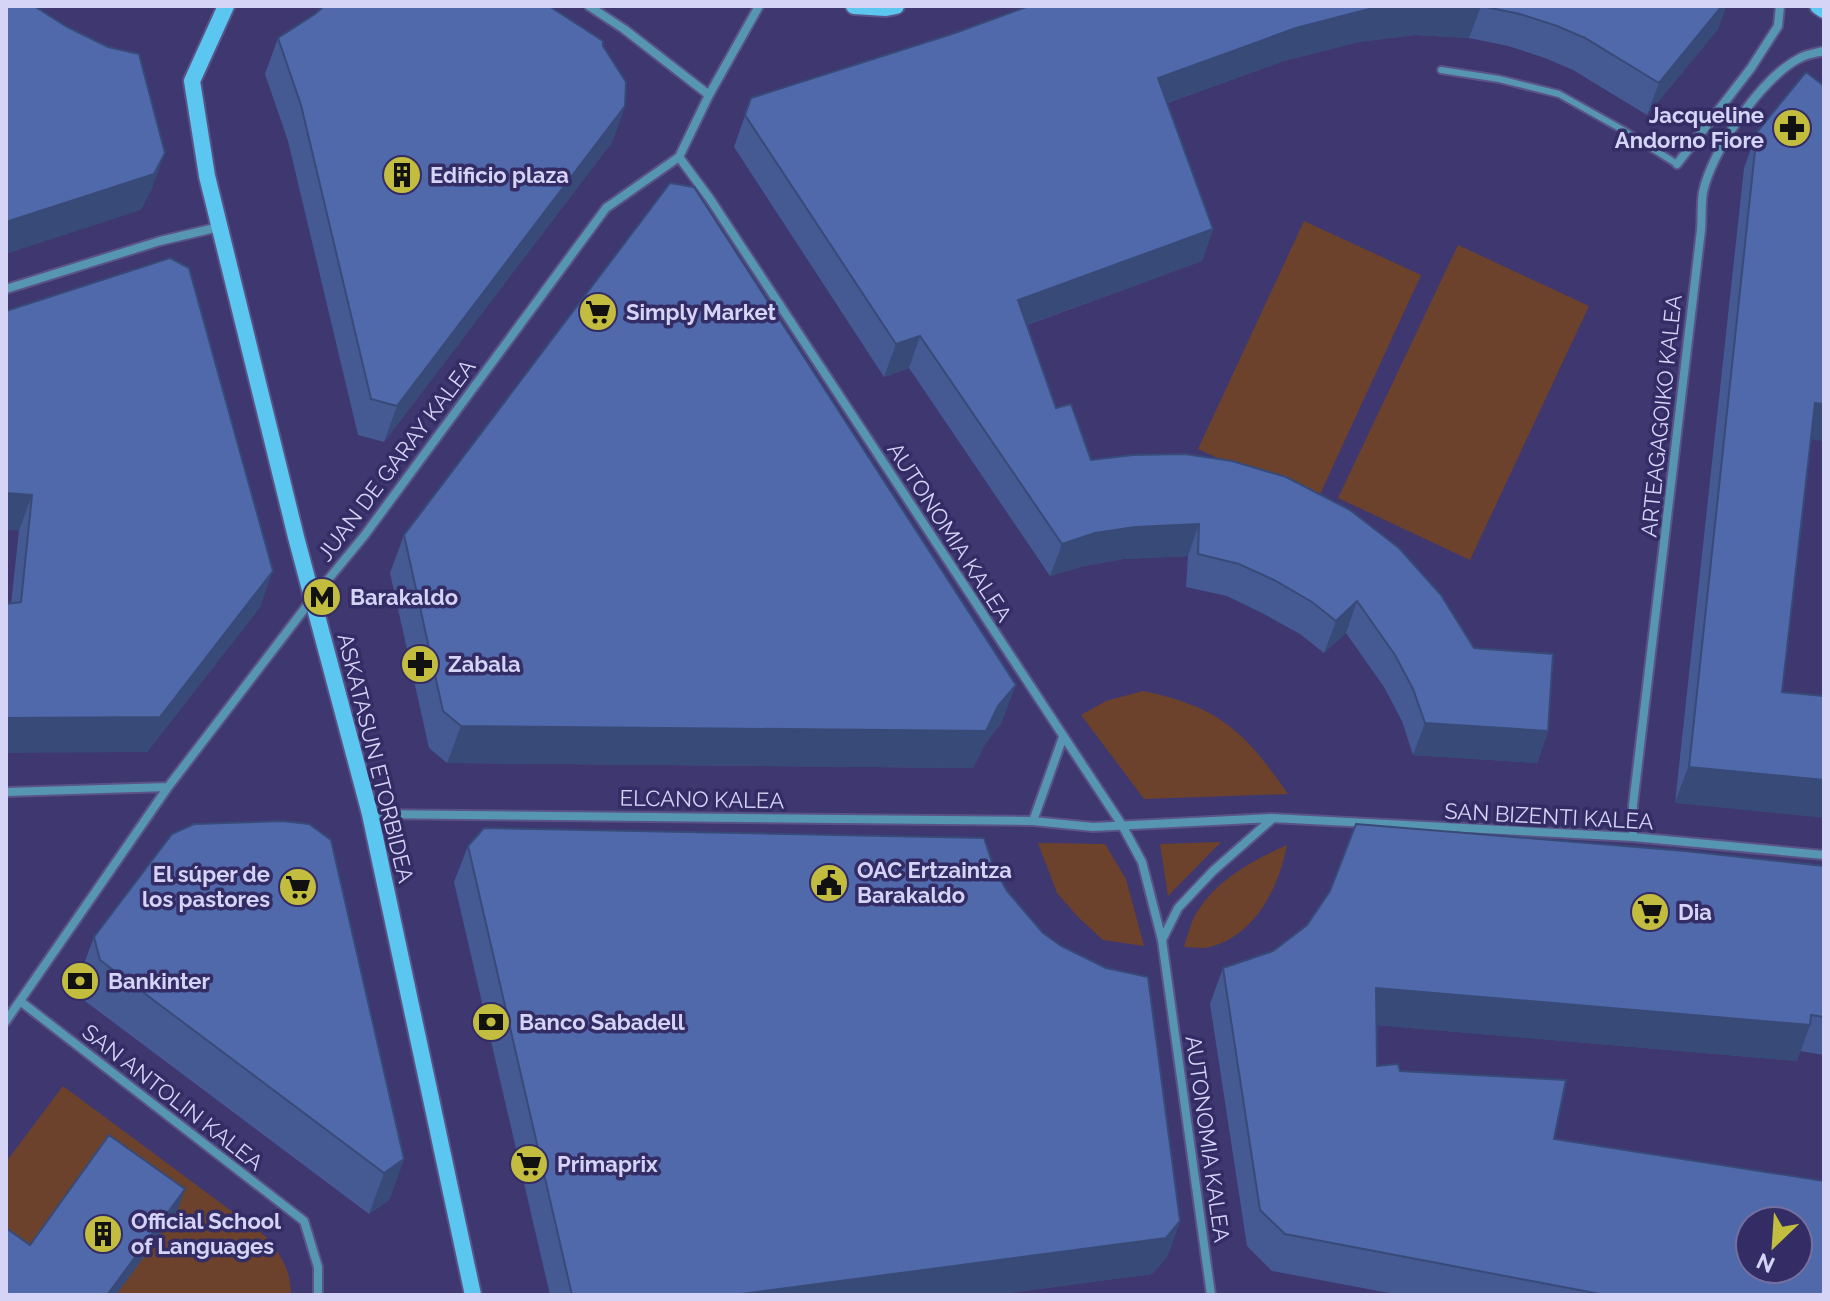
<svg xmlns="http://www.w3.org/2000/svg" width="1830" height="1301" font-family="Raleway,sans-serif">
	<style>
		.green { fill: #6c422d }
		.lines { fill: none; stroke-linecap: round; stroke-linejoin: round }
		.lane-casing { stroke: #595388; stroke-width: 10 }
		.street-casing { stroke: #595388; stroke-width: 12 }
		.secondary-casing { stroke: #595388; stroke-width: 20 }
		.lane { stroke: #5796b0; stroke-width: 6 }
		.street { stroke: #5796b0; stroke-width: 8 }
		.secondary { stroke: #5bc6f0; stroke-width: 16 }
		.wall { fill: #455a93 }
		.shaded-wall { fill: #384a78 }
		.building { fill: #5069ab; stroke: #384a78; stroke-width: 2; fill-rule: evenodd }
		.labels { text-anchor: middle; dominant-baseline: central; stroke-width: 7; stroke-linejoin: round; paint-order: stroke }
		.poi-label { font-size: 22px; font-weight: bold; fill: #d5d4f7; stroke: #342c64; text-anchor: start }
		.street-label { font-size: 22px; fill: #d5d4f7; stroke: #342c64 }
	</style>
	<rect width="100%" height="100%" fill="#3e3770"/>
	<path class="green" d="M1304 221 1421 275 1316 503 1198 449Z
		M1458 245 1589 306 1470 560 1338 498Z
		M1143 691C1220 707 1244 731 1288 794L1144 799 1081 715 1106 701Z
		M1221 842 1168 896 1160 844Z
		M1038 843 1105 844 1126 879 1144 946 1103 940 1078 917 1057 893Z
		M1287 845C1279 887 1256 935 1210 947 1202 949 1192 947 1184 947 1187 938 1190 926 1194 917 1214 881 1251 861 1287 845Z
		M63 1086 265 1236C281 1255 291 1270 291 1295H6V1162Z"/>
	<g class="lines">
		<g class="lane-casing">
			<path id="lane" d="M1441 70 1499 79 1559 94 1623 130 1677 164"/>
		</g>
		<g class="street-casing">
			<path id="street" d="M589 6 624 29 709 95
				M679 157 710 199 1122 825 1142 862 1162 940 1211 1295
				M1677 164 1751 68 1778 26 1780 6
				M6 289 160 241 219 227
				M6 792 168 787
				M371 814 1033 821 1093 827 1272 818 1633 837 1824 855
				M1033 821 1063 737
				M1633 837V805L1701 230C1702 218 1701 204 1703 192 1712 150 1762 77 1800 58 1807 54 1816 53 1824 51
				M1162 940 1178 908 1213 871 1272 819
				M20 1001 304 1221 318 1267V1295
				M6 1021 168 787 312 599 364 536 606 208 679 157 709 95 759 6"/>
		</g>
		<g class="secondary-casing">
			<path id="secondary" d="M226 6 192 81 207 176 296 537 370 814 473 1295
				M854 6 886 8 896 6
				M1818 6 1824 10"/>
		</g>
		<use href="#lane" class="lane"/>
		<use href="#street" class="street"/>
		<use href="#secondary" class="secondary"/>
	</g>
	<path class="wall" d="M1029 6H1726L1718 29 1647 115 1573 70 1545 58 1508 46 1469 38 1415 35 1358 42 1284 61 1167 103 1213 229 1202 261 1027 325 1056 408 1091 460 1474 648 1548 731 1537 763 1413 755 1402 721 1384 687 1346 633 1324 653 1300 634 1262 613 1227 596 1186 587 1188 556 1123 559 1084 566 1050 576 909 368 884 377 734 147 751 98 955 33Z
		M278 38 603 46 625 106 612 142 384 442 358 435 288 141 265 74Z
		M1757 132 1811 440 1675 803 1744 168Z
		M6 311 260 607 147 752 11 604 19 531Z
		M404 535 1002 722 985 744 973 768 447 763 429 748 390 573Z
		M468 846 994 868 1180 1221 1167 1257 1152 1274 994 1295H550L454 882Z
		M1824 866V1055L1800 1051 1797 1061 1377 1025V1066L1400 1071 1554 1139 1824 1295H1400L1272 1271 1247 1246 1210 1004 1223 968Z
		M94 937 404 1159 389 1200 369 1214 85 1001 79 977Z"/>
	<path class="shaded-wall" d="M1400 6H1481L1469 38 1415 35 1358 42 1284 61 1146 110 1158 78 1296 28 1369 9Z
		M1722 6H1726L1718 29 1647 115 1659 83Z
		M625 106 612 142 384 442 397 406Z
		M165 153 152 189 141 210 6 254V222Z
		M1213 229 1202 261 1006 332 1018 300Z
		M920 336 909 368 884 377 896 344Z
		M1815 403 1824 404V441L1802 439Z
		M6 493 32 495 19 531 6 530Z
		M1199 524 1188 556 1123 559 1084 566 1050 576 1062 544 1095 533 1135 527Z
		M273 571 260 607 147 752 6 753V718Z
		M1357 601 1346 633 1324 653 1336 621Z
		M1016 685 1002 722 985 744 973 768 447 763 461 726 998 706Z
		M1425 723 1548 731 1537 763 1413 755Z
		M1689 767 1824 780V818L1675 803Z
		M1376 988 1810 1025 1797 1061 1363 1024Z
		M404 1159 389 1200 369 1214 384 1173Z
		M185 1189 177 1212 116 1295H108Z
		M1180 1221 1167 1257 1152 1274 994 1295H734Z"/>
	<path class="building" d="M6 6H34L67 27 108 47 139 54 165 153 154 174 6 222Z
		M324 6H549L603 41V46L626 82 625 106 397 406 371 399 301 105 278 38 315 14Z
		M1029 6H1400L1369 9 1296 28 1158 78 1213 229 1018 300 1056 408 1071 404 1091 460 1133 455 1185 454 1232 461 1286 477 1350 510 1399 548 1441 595 1474 648 1553 654 1548 731 1425 723 1413 689 1395 655 1357 601 1336 621 1312 602 1274 580 1239 564 1198 554 1199 524 1135 527 1095 533 1062 544 920 336 896 344 745 115 751 98 955 33Z
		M1481 6H1722L1659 83 1585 38 1557 26 1520 14Z
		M1806 72 1824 86V404L1815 403 1782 692 1824 696V780L1689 767 1757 132Z
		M670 183 694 187 1016 685 998 706 986 731 461 726 443 711 404 535Z
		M170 258 189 268 273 571 160 717 6 718V604L21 602 32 495 6 493V311Z
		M282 821 309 824 331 840 404 1159 384 1173 100 960 94 937 172 834 194 824Z
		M1356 824 1685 851 1824 866V1017L1811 1015 1810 1025 1376 988 1377 1066 1398 1064 1400 1071 1566 1080 1554 1139 1824 1181V1295H1605L1285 1234 1260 1210 1223 968 1273 951 1307 925 1330 891ZM1750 1221H1798V1269H1750Z
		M484 828 984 838 994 868 1007 891 1043 933 1061 946 1106 968 1148 977 1180 1221 1166 1238 734 1295H572L468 846Z
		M109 1135 185 1189 108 1294 110 1295H6V1228L30 1245Z"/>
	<defs>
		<g id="pharmacy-disc" transform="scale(2)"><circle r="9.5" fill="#c2bd3f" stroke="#342c64"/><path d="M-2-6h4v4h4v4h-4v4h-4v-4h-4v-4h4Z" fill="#111"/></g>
		<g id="building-disc" transform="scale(2)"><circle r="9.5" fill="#c2bd3f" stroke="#342c64"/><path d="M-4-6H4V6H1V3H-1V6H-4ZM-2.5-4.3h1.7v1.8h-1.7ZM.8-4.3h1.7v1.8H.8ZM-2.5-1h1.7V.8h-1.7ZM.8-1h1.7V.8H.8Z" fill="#111"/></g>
		<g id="supermarket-disc" transform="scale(2)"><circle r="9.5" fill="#c2bd3f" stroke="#342c64"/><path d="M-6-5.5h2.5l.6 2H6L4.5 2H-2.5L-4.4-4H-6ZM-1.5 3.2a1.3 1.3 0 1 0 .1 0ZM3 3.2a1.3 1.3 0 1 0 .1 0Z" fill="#111"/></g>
		<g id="metro-disc" transform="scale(2)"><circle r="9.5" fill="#c2bd3f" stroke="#342c64"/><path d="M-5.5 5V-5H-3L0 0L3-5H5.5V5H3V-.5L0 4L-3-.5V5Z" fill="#111"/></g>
		<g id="civic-disc" transform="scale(2)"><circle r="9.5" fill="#c2bd3f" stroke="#342c64"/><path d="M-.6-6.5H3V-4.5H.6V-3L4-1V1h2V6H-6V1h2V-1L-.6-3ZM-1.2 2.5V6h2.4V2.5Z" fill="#111"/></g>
		<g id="bank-disc" transform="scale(2)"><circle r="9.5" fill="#c2bd3f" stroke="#342c64"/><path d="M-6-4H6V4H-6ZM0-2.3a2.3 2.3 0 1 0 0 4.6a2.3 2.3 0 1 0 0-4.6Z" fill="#111"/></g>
	</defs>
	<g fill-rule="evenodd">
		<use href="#pharmacy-disc" x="1792" y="128"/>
		<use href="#building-disc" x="402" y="175"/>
		<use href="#supermarket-disc" x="598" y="312"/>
		<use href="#metro-disc" x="322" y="597"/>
		<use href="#pharmacy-disc" x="420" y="664"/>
		<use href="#civic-disc" x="829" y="883"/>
		<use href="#supermarket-disc" x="298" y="887"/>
		<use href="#supermarket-disc" x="1650" y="912"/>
		<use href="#bank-disc" x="80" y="981"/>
		<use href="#bank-disc" x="491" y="1022"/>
		<use href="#supermarket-disc" x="529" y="1164"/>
		<use href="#building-disc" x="103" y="1234"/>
	</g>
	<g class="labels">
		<g class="poi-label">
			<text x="1764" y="115" text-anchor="end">Jacqueline<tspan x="1764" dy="25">Andorno Fiore</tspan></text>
			<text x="430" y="175">Edificio plaza</text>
			<text x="626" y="312">Simply Market</text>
			<text x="350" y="597">Barakaldo</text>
			<text x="448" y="664">Zabala</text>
			<text x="857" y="870">OAC Ertzaintza<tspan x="857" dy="25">Barakaldo</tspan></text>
			<text x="270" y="874" text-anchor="end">El súper de<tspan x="270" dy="25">los pastores</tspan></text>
			<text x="1678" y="912">Dia</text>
			<text x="108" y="981">Bankinter</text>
			<text x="519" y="1022">Banco Sabadell</text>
			<text x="557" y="1164">Primaprix</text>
			<text x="131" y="1221">Official School<tspan x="131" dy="25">of Languages</tspan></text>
		</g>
		<g class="street-label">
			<text transform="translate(1661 416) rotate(-84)">ARTEAGAGOIKO KALEA</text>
			<text transform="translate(396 460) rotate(-53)">JUAN DE GARAY KALEA</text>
			<text transform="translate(950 532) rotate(57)">AUTONOMIA KALEA</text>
			<text transform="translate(376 758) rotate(76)">ASKATASUN ETORBIDEA</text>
			<text transform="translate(702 799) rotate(1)">ELCANO KALEA</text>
			<text transform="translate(1549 816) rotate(3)">SAN BIZENTI KALEA</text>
			<text transform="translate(173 1097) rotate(38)">SAN ANTOLIN KALEA</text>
			<text transform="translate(1208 1139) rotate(82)">AUTONOMIA KALEA</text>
		</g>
	</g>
	<rect width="1830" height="1301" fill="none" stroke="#d5d4f7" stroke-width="16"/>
	<g transform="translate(1774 1245) rotate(205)"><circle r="38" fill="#342c64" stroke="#746f9f" stroke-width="2"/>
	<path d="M0-6L14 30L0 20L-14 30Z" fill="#c2bd3f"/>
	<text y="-12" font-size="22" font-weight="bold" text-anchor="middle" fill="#d5d4f7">N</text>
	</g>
</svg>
